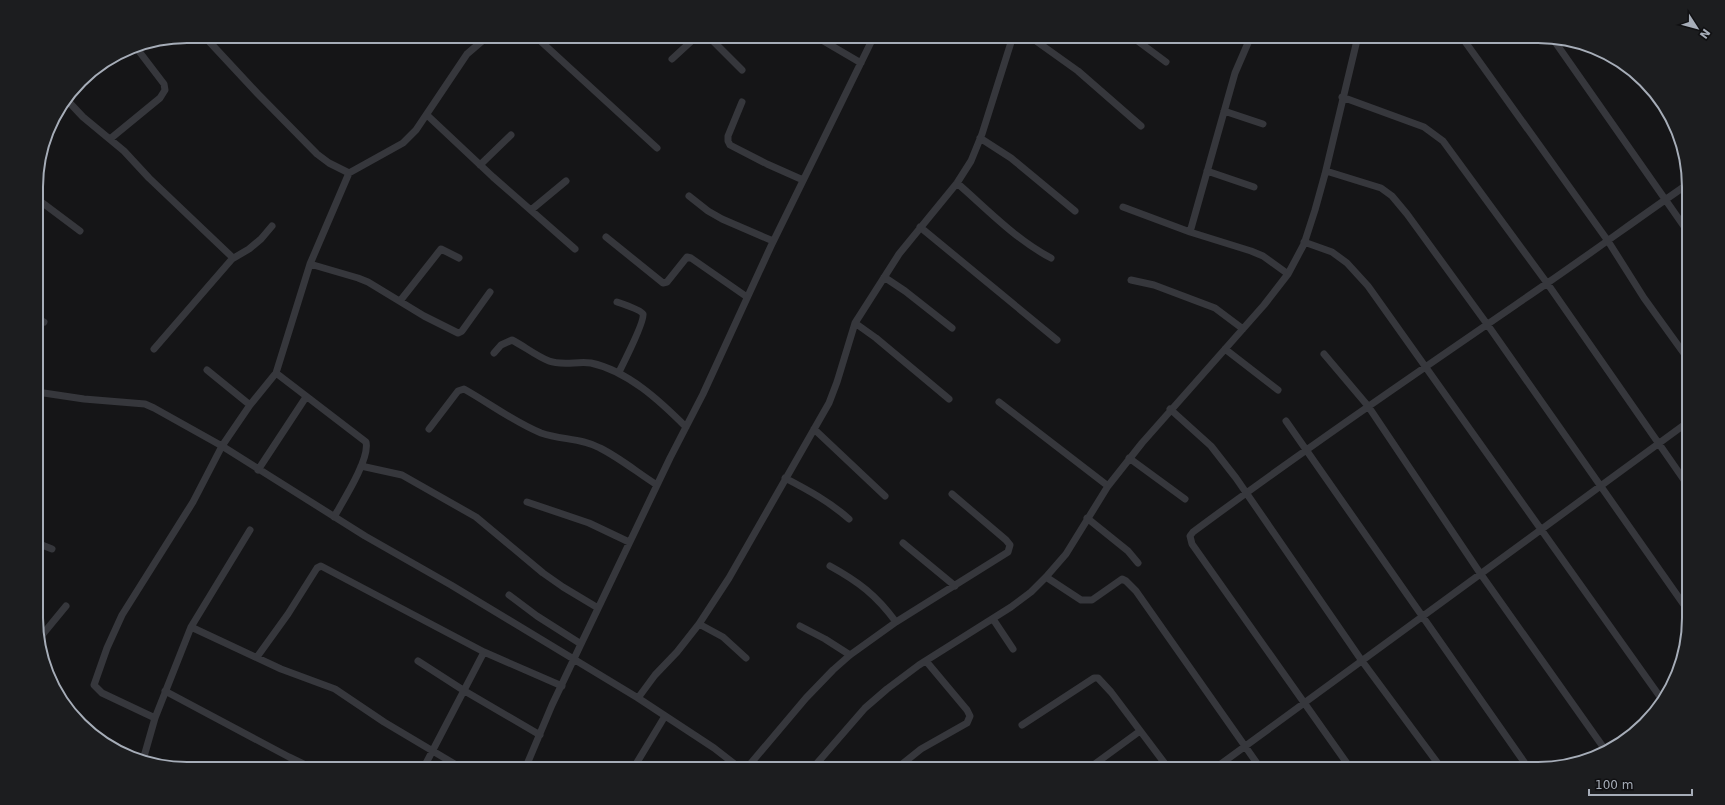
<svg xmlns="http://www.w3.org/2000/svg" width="1725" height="805" font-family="'DejaVu Sans',sans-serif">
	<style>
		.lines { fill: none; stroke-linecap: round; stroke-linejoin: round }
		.street { stroke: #36373c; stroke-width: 7 }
		.rim { fill: none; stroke: #a6adb8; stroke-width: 2 }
	</style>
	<rect width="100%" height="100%" fill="#151517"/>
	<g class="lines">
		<path class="street" d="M204 36 258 94 317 154 329 163 349 173
			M535 36 657 148
			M708 36 742 70
			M815 36 861 63
			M1029 36 1078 71 1141 126
			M1131 36 1166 62
			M1461 36 1608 241 1644 298 1688 359
			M1553 39 1688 232
			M672 59 697 36
			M1342 97 1424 127 1443 141 1547 283 1689 487
			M67 100 83 117 124 151 149 178 231 256 232 259
			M742 102 728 136V141L730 145 767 164 803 180
			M1224 111 1263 124
			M427 115 493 177 575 249
			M980 138 1011 158 1075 211
			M110 139 160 98 165 90 164 84 135 46
			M480 165 511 135
			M1207 171 1254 187
			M1326 171 1381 188 1392 196 1407 214 1487 324 1689 612
			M957 183C987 209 1015 239 1051 258
			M689 196 708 211 722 219 773 241
			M36 198 80 231
			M1123 207 1190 232 1251 251 1263 256 1288 274
			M531 210 566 181
			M920 227 1057 340
			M1190 232 1235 73 1251 36
			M606 237 663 283 667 282 687 257 691 258 747 297
			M1304 242 1332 252 1347 263 1368 286 1663 701
			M310 264 358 278 368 282 424 316 458 333 462 331 490 292
			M884 277 905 291 952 328
			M1131 280 1154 285 1215 308 1243 329
			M400 301 441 249 459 258
			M617 302C623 304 641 310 643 314 645 321 623 364 619 372
			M37 319 44 322
			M855 323 876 338 949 399
			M154 349 232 259 249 249 261 239 272 226
			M1225 349 1278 390
			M494 353 501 345 512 340C524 346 536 356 549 361 562 366 578 361 591 363 628 371 660 401 686 427
			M1324 354 1368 406 1480 573 1606 751
			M207 370 250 405
			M276 373 366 442C370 459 343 501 334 517
			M37 392 84 399 145 404 154 408 222 446 365 536 451 585 638 698 714 748 741 769
			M999 402 1108 486
			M1170 409 1211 446 1236 478 1362 661 1442 769
			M1286 421 1529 769
			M429 429 458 391 464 389C489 403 514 422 541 433 561 440 582 438 600 448 620 458 638 473 657 485
			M814 429 885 496
			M1129 458 1185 499
			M361 466 402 475 476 517 543 573 563 587 598 608
			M258 470 306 397
			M785 478C808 490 830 502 849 519
			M527 502 589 523 629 542
			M1087 518 1128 551 1138 563
			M37 543 52 549
			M903 543 955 586
			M830 566C859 582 876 595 896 622
			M1046 577 1081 600H1092L1122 579 1126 581 1136 591 1261 769
			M509 595 537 616 581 644
			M993 619 1013 649
			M699 624 723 637 746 658
			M800 626 825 639 850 655
			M191 627 281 669 335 689 384 722 463 769
			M38 640 66 606
			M257 657 288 614 317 568 321 566 484 652 562 686
			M418 661 463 690 540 735
			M165 691 289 757 314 769
			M638 698 655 675 677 652 699 624 729 578 829 403 837 382 855 323 899 254 957 183 971 161 982 134 1013 36
			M155 718 102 693 94 685 107 648 122 615 193 502 222 446 250 405 276 373 310 264 349 173 403 143 416 130 467 54 488 36
			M1022 725 1094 678H1098L1111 692 1169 769
			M143 760 155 718 191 627 250 530
			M423 769 484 652
			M525 769 552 705 581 644 670 458 703 394 771 246 874 36
			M633 769 665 716
			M746 769 806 698 833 670 850 655 896 622 1008 552 1010 545 1006 540 952 494
			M812 769 865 708 887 689 919 665 1011 607 1031 592 1046 577 1066 554 1108 486 1142 443 1264 305 1288 274 1304 244 1315 210 1325 174 1358 36
			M896 769 921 749 967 723 970 716 967 710 926 661
			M1088 769 1140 731
			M1214 769 1688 422
			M1351 769 1192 544 1190 536 1193 532C1309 446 1428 365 1546 284 1594 251 1640 217 1688 184"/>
	</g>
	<path d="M0 0H1725V805H0ZM187 43H1538A144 144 0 0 1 1682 187V618A144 144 0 0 1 1538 762H187A144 144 0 0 1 43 618V187A144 144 0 0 1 187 43Z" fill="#1c1d1f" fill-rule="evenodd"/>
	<path class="rim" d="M187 43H1538A144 144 0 0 1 1682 187V618A144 144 0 0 1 1538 762H187A144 144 0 0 1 43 618V187A144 144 0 0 1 187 43Z"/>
	<g transform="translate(1697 28) rotate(126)" stroke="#101012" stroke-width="3" paint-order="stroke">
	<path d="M0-3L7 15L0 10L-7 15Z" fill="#a6adb8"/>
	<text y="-6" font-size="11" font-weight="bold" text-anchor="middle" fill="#a6adb8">N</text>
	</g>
	<path d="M1589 789v6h103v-6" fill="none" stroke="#a6adb8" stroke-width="2"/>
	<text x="1595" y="789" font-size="12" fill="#a6adb8" stroke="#101012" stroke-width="3" paint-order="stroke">100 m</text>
</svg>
